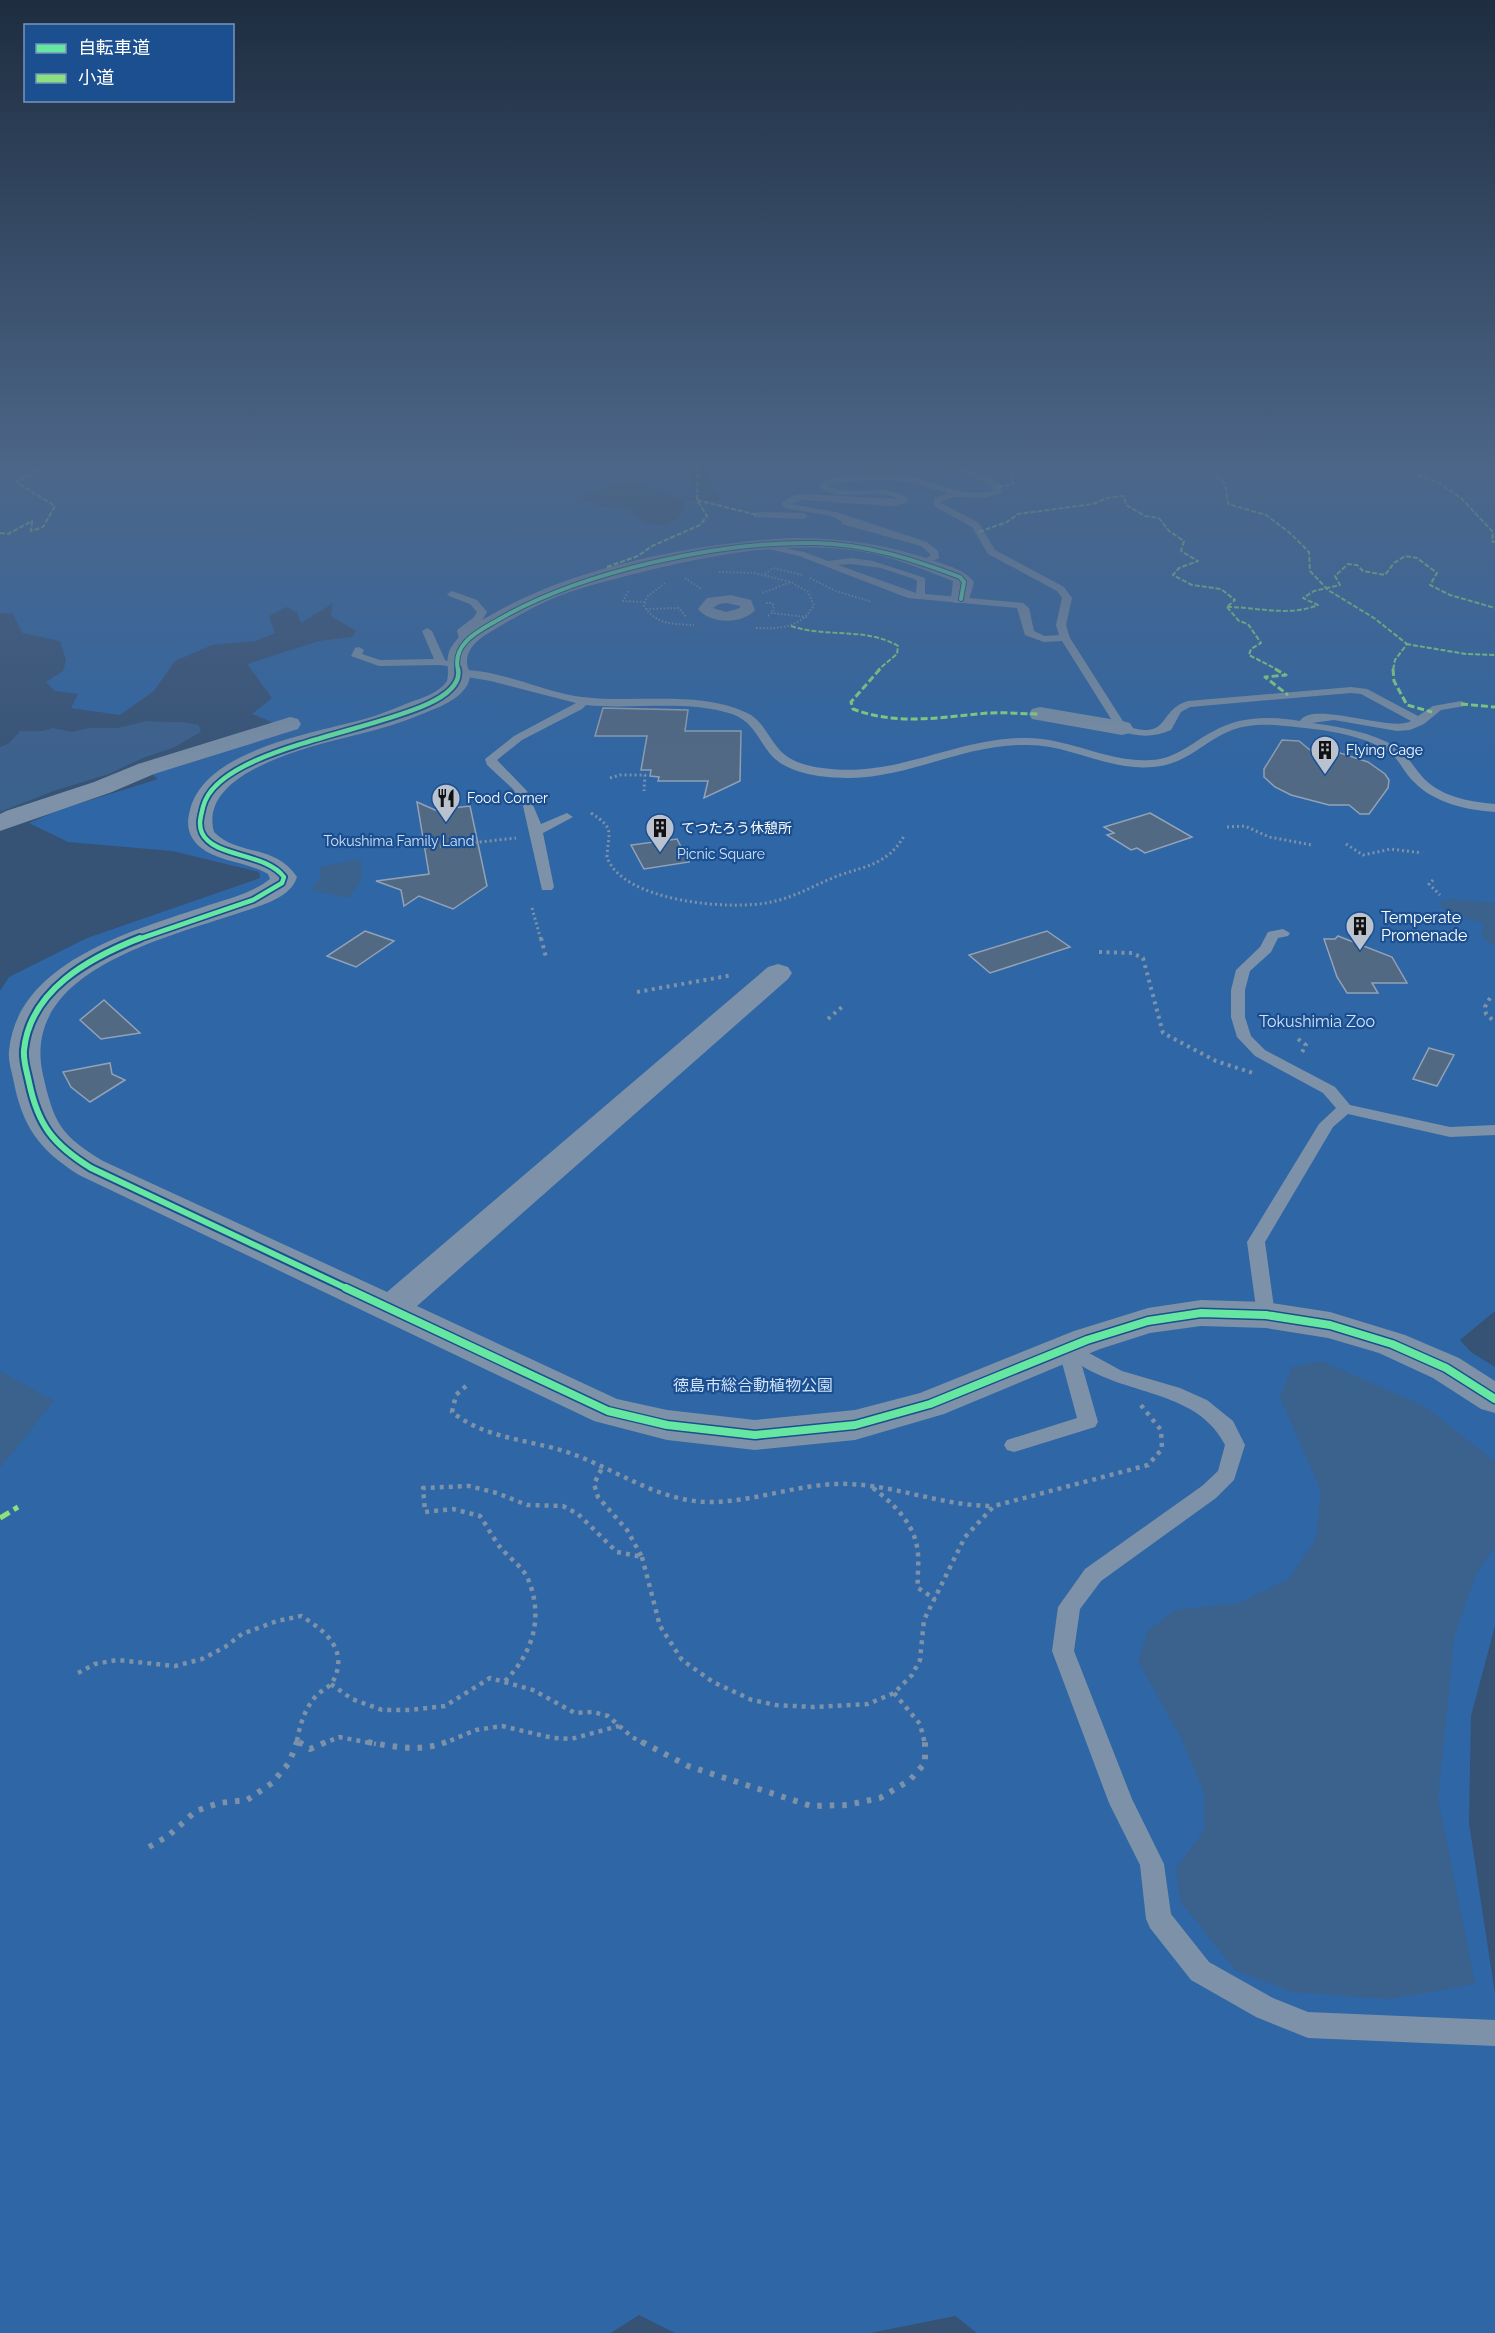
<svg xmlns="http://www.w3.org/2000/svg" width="1495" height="2333" font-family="Raleway,'Noto Sans JP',sans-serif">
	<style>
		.green { fill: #2f66a5 }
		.water { fill: #3b618d }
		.building { fill: #526984; stroke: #92a2b6; stroke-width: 1.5 }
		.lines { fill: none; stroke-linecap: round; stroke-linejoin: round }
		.path-far4 { stroke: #7d92a8; stroke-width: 2; stroke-dasharray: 1.5 2; stroke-linecap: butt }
		.path-far3 { stroke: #7d92a8; stroke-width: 3; stroke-dasharray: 2 3; stroke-linecap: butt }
		.path-far2 { stroke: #7d92a8; stroke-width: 4; stroke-dasharray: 3 4.5; stroke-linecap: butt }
		.path-far1 { stroke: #7d92a8; stroke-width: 4.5; stroke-dasharray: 4 5; stroke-linecap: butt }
		.path { stroke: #7d92a8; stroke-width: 6; stroke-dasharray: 4.5 8; stroke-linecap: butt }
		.service { fill: #7d92a8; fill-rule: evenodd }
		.pedestrian { fill: #7d92a8; fill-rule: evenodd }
		.minor { fill: #7d92a8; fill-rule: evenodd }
		.quiet-far2 { stroke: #8de07e; stroke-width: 2; stroke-dasharray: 5 2; stroke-linecap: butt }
		.quiet-far1 { stroke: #8de07e; stroke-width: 3; stroke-dasharray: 7 3; stroke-linecap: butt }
		.quiet { stroke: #8de07e; stroke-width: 5; stroke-dasharray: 11 5; stroke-linecap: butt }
		.cycleway-far3-casing { stroke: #1b4f8f; stroke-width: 6 }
		.cycleway-far2-casing { stroke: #1b4f8f; stroke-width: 8 }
		.cycleway-far1-casing { stroke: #1b4f8f; stroke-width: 10 }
		.cycleway-casing { stroke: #1b4f8f; stroke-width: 11 }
		.cycleway-far3 { stroke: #66e7a1; stroke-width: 4 }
		.cycleway-far2 { stroke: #66e7a1; stroke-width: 4.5 }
		.cycleway-far1 { stroke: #66e7a1; stroke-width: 6 }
		.cycleway { stroke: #66e7a1; stroke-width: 8 }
		.labels { text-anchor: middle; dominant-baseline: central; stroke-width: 4.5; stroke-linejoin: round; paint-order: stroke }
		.far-poi-label { font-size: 14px; fill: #fff; stroke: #1b4f8f; text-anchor: start }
		.far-park-label { font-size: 14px; fill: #cfe3fa; stroke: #1b4f8f }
		.poi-label { font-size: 16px; fill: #fff; stroke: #1b4f8f; text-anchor: start }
		.park-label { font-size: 16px; fill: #cfe3fa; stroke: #1b4f8f }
	</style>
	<rect width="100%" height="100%" fill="#365274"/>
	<path class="green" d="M0 462H697L688 484 705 498 672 497 642 482 614 483 580 499 598 505 630 509 643 523 668 526 681 515 686 500 722 501 709 480 710 465 716 462H1495V1311L1460 1340 1471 1352 1495 1367V1626L1471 1716 1469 1823 1495 1994V2333H977L955 2316 870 2333H675L639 2315 611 2333H0V991L9 977 87 938 260 878 259 872 172 851 68 842 29 823 59 810 158 779 143 767 274 723 252 714 272 698 247 664 319 641 352 637 356 631 331 616 333 603 301 623 297 612 286 607 269 616 275 633 256 641 212 645 175 661 154 691 120 715 71 708 78 694 55 691 46 682 63 671 66 660 60 641 22 633 13 614 0 613Z"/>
	<path class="water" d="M147 721C165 723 181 720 199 725L201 732 173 748 145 757 109 774 54 791 0 812V747L8 744 20 731H42L53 728 72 732 88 728H117Z
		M360 859C365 876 360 885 349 898L311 890 320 878V867Z
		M1450 899 1495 903V946C1484 941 1480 935 1484 924L1481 922 1458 916 1440 906 1441 902Z
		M1321 1361 1426 1407 1495 1462V1546L1476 1574 1454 1638 1438 1799 1475 1984 1390 1999 1293 1992 1236 1971 1180 1901 1176 1868 1204 1831V1792L1181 1738 1138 1661 1148 1631 1175 1610 1239 1603 1289 1579 1316 1539 1321 1491 1280 1397 1292 1367Z
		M0 1371 54 1401 0 1468Z"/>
	<path class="building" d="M603 708 688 710 685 731H741L740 781 704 798 708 781H658L659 777 650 776 651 770H641L647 736H595Z
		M1282 740 1299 741 1310 750 1340 753 1368 762 1385 774 1389 780 1388 788 1369 814H1360L1349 805H1329L1291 795 1275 787 1264 777V769Z
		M417 802 435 810 470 806 487 886 453 909 419 896 404 906 401 890 376 881 429 874Z
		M1150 813 1192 837 1145 853 1137 848 1131 850 1107 835 1114 833 1104 827Z
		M677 839 689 862 644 869 631 845Z
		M365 931 394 941 356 967 327 956Z
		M1047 931 1070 947 990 973 969 955Z
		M1338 936 1392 957 1407 983H1372L1378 993H1347L1337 977 1324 939H1335Z
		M104 1000 140 1033 101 1039 80 1020Z
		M1429 1048 1454 1055 1437 1086 1413 1079Z
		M110 1063 112 1074 125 1080 90 1102 71 1087 63 1072Z"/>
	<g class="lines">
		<path class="path-far4" d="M719 572 755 573 791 582
			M765 574 773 568 803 575
			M685 578 701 589
			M810 578 836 591 872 602
			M665 583 647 597 644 606C656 625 674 624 694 625
			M628 591 623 601 644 602
			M766 603H772L774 606 772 613
			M646 609 679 608 686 617
			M768 616 772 613 807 617
			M756 628C780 629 801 628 814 605L808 592 791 582 762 593"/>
		<path class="path-far3" d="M610 778 620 775H645L644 791
			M591 813C616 829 608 832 607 857 622 902 732 911 771 902 796 897 816 884 840 875 867 866 889 863 904 836
			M1227 827 1245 826 1269 837 1312 845
			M1346 844 1363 855 1391 849 1422 853
			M425 848 516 838
			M1433 880 1429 884 1440 895
			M532 908 541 940"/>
		<path class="path-far2" d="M541 938 546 957
			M1099 952 1132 953 1143 958 1163 1033 1216 1061 1253 1073
			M637 992 733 975
			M1490 998 1485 1007 1486 1014 1495 1022
			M828 1019 843 1006
			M1298 1039 1306 1045 1301 1054"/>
		<path class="path-far1" d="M466 1386 456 1395 452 1412C486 1439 527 1439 567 1452 617 1469 659 1503 713 1502 759 1501 803 1482 849 1484 898 1486 943 1506 993 1506
			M873 1488C895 1505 916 1525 918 1554 919 1565 917 1577 918 1588L935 1599
			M642 1557 660 1626 682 1660 713 1682 752 1700 776 1705 813 1707 868 1704 894 1693 912 1675 920 1660 924 1620 965 1537 994 1506 1148 1465 1162 1449 1161 1430 1140 1404
			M78 1673 95 1664 117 1660 175 1666 202 1659 225 1647 242 1634 277 1621 301 1616C326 1631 350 1651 332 1683 328 1688 322 1690 317 1695 305 1708 300 1724 297 1741
			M505 1681C533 1653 544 1617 528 1579 523 1567 508 1557 500 1547 493 1538 487 1526 480 1516L453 1509 425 1512 423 1488 469 1486 497 1493 527 1505 563 1506 578 1514 617 1552 642 1557 627 1530 598 1497 594 1484 603 1466
			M331 1684 352 1699 382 1710H410L445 1706 490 1678 533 1690 575 1713 593 1712 608 1716 632 1737 645 1744
			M894 1693 920 1724 925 1744
			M296 1744 297 1741 302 1744
			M322 1744 339 1737 376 1744
			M442 1744 476 1730 502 1726 553 1738 571 1739 619 1726"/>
		<path class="path" d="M299 1742 310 1749 326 1742
			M368 1742C393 1747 422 1752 446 1742
			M642 1742 688 1766 811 1806 847 1805 880 1798 910 1780 925 1763V1742
			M149 1847 168 1836 196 1811 219 1803 247 1800 272 1783 289 1763 297 1742"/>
		<path class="service" d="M892 462C930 462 967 465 1001 485L1002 493C994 495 986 498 978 498 964 498 953 493 941 503L979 523 995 550 1064 587 1072 598 1066 625 1070 638 1126 726C1171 741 1157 710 1188 701L1351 687 1367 689 1418 716 1433 706 1461 701 1467 704 1465 706 1441 710 1424 724 1410 730 1397 731 1334 720 1312 723C1341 727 1371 732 1396 747 1407 754 1412 765 1420 774 1437 796 1469 802 1495 804V812C1467 810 1434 803 1414 782 1404 773 1400 760 1389 752 1359 733 1319 729 1285 726 1268 724 1248 724 1232 730 1202 742 1188 764 1153 767 1110 771 1070 745 1028 745 967 743 912 777 850 778 826 778 790 775 772 756 758 740 754 722 732 714 686 699 634 710 586 705L582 709 522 740 497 760 527 791 541 824 567 813 573 817 543 833 554 887 552 890H542L523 806 513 789 487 765 485 759 514 736 576 703 491 681 455 675V671C482 665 537 688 565 694 623 707 692 688 745 712 762 719 767 735 778 748 791 764 812 767 831 769 900 776 960 737 1027 738 1069 738 1109 763 1151 760 1176 759 1191 743 1212 732 1239 716 1270 716 1300 721 1313 700 1392 733 1411 721L1361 694 1351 693 1190 707 1181 712 1171 730C1153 738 1137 737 1118 730L1062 641 1044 642 1025 635 1017 608 908 598 799 556 751 545 756 542 804 552 828 561 851 558 873 561 925 578V594L1023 603 1029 608 1034 631 1045 636 1059 635 1056 625 1062 598 1057 591 988 554 972 527 934 506V498L948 493 913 483 889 480 838 482 828 486C853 499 885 480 908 499L906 503 892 506 803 500 791 504 836 512 927 542 938 551 939 558 922 566 917 563 930 556V554L921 546 842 524 841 521 831 516 785 508 781 503 792 496 803 494 898 499C873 486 841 505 818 486 826 477 837 478 848 476 870 474 891 473 913 477 940 483 967 499 994 490 972 467 926 468 896 464ZM851 564 881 568 914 579 917 581 916 593 838 565Z
			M757 512 804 513 808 516 804 519 754 517V513Z
			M452 591 477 600 487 612 481 622 467 631 468 635 473 639 472 641 459 639 457 630 473 618 477 612 470 604 449 596 447 594Z
			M427 628 432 631 445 660 453 663V667L440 665 379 666 351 656 355 648 359 647 364 650 362 654 380 660 434 659 422 631Z
			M1283 929 1290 933 1288 936 1278 938 1271 952 1250 971 1245 990V1017L1251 1036 1265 1050 1335 1087 1350 1105 1450 1127 1495 1125V1135L1450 1137 1348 1114 1333 1127 1265 1242 1275 1315 1272 1319 1266 1321 1260 1319 1257 1315 1247 1242 1319 1124 1336 1108 1323 1093 1255 1056 1237 1037 1231 1017V990L1236 970 1260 947 1268 932Z
			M1067 1341 1122 1371 1180 1388 1207 1400 1233 1421 1245 1445 1234 1480 1216 1498 1101 1581 1080 1609 1074 1651 1132 1799 1164 1864 1171 1914 1209 1962 1273 1998 1308 2012 1495 2020V2046L1308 2038 1256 2017 1191 1980 1150 1928 1146 1919 1140 1865 1109 1803 1052 1651 1058 1607 1085 1569 1202 1486 1218 1471 1225 1445C1198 1391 1130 1396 1082 1366L1098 1422 1095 1427 1014 1452 1007 1450 1004 1445 1007 1440 1077 1418 1058 1348 1060 1343Z"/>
		<path class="pedestrian" d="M731 595 751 600 755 610C742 625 710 624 698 609L707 598ZM727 603 740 606V608L726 612 713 608 719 604Z"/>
		<path class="minor" d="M787 538C840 537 888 544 938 562 951 567 965 570 974 582L968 603H954L951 599 953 581C922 569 891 556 858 551 785 540 708 556 638 573 611 580 584 586 559 596 534 606 510 620 487 634 477 640 466 650 467 663 467 667 470 671 470 676 469 691 451 702 439 707 418 716 397 724 375 730 332 742 196 766 214 832 239 857 274 843 297 877 293 890 282 896 270 902 195 933 17 960 43 1075 54 1123 60 1135 103 1161L387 1292 768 967 778 964 788 967 792 973 788 979 417 1306 617 1399 667 1410 755 1420 855 1410 920 1393 1074 1331 1148 1308 1201 1300 1266 1302 1330 1312 1405 1335 1459 1358 1495 1381V1413L1481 1409 1433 1378 1379 1353 1328 1338 1266 1328 1201 1326 1150 1333 1100 1349 944 1414 855 1440 755 1450 667 1440 594 1421 79 1175C38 1149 22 1126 13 1078 11 1069 8 1060 9 1051 17 962 132 931 203 907 226 899 251 894 270 879L268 874C248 862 218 862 200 847 188 836 186 825 190 810 205 750 310 734 361 720 377 716 393 709 408 703 422 698 439 693 447 681 450 667 444 658 452 646 462 631 476 623 491 615 573 567 693 544 787 538Z
			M1040 707 1122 721 1130 723 1133 728 1130 733 1122 735 1032 719 1029 714 1032 709Z
			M290 717 298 719 301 724 298 729 154 774 112 792 0 831V814L6 811 94 782 138 764Z"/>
		<path class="quiet-far2" d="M1201 462 1225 484 1228 504 1266 515 1290 533 1309 552 1310 571 1328 590 1374 618 1407 644 1395 660 1393 670
			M1401 462 1420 476 1439 483 1461 498 1493 532 1492 541 1495 542
			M998 487 1013 484 1008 462
			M697 500 757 515
			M979 532 1007 522 1018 514 1093 504 1107 498 1124 496 1126 505 1145 516 1159 518 1169 531 1184 541 1181 551 1198 561 1179 568 1173 575 1192 585 1221 589 1235 600 1227 607
			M0 533 8 534 32 521 31 531 43 527 55 506 16 482 45 466 44 462
			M607 567 638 556 652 546 700 525 707 516 697 500 698 467 704 462
			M1227 607C1257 607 1289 617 1318 605L1303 598 1314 591 1340 585 1335 576 1348 564 1357 565 1363 571 1385 575 1394 563 1405 556 1417 558 1437 573 1430 585 1450 595 1495 608
			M1227 607 1239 621 1248 624 1261 643 1251 649 1249 655 1278 670
			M791 626C826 638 866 627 898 646L897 654 878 670
			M1406 644 1466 654 1495 655"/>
		<path class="quiet-far1" d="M880 669 851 702 853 709C897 726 942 717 988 713 1005 712 1023 714 1040 714
			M1275 669 1286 675 1265 677 1288 695
			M1393 669 1394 681 1407 705 1432 712
			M1461 704 1495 707"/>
		<path class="quiet" d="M0 1518 18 1507"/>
		<g class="cycleway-far3-casing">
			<path id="cycleway-far3" d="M458 670C452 644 477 632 496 621 579 572 719 541 815 543 866 544 912 559 960 577L964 582 961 599"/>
		</g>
		<g class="cycleway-far2-casing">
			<path id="cycleway-far2" d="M136 940 253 900 282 883 284 877C265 852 214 858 202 833 198 824 201 816 203 807 221 732 470 728 458 669"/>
		</g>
		<g class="cycleway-far1-casing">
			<path id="cycleway-far1" d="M140 938C89 958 30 990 24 1050 23 1061 27 1072 29 1082 38 1126 54 1145 91 1168L350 1290"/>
		</g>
		<g class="cycleway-casing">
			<path id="cycleway" d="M346 1288 608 1411 667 1425 755 1435 855 1425 930 1404 1087 1340 1148 1321 1201 1313 1266 1315 1330 1325 1392 1344 1446 1368 1495 1399"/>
		</g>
		<use href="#cycleway-far3" class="cycleway-far3"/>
		<use href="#cycleway-far2" class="cycleway-far2"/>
		<use href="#cycleway-far1" class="cycleway-far1"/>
		<use href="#cycleway" class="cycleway"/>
	</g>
	<linearGradient id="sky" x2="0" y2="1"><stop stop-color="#1e2d40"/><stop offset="0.59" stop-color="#4c6688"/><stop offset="1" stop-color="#4c6688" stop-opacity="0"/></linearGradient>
	<rect width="1495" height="789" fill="url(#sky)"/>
	<defs>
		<g id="building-pin" transform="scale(1.5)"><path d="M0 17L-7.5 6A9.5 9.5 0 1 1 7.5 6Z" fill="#b9c2ce" stroke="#1b4f8f"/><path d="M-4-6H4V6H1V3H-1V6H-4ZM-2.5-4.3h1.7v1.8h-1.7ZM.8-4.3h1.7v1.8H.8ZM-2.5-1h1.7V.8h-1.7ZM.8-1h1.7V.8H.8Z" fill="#111"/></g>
		<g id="restaurant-pin" transform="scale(1.5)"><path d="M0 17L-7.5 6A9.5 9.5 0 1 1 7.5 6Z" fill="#b9c2ce" stroke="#1b4f8f"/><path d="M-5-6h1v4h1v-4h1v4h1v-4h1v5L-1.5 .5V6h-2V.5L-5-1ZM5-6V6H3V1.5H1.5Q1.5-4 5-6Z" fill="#111"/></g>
	</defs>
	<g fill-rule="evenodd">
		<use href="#building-pin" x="1325" y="750"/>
		<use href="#restaurant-pin" x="446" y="798"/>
		<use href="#building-pin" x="660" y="828"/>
		<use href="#building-pin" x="1360" y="926"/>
	</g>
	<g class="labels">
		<g class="far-poi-label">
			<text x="1346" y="750">Flying Cage</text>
			<text x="467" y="798">Food Corner</text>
			<text x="681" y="828">てつたろう休憩所</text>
		</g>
		<g class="far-park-label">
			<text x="399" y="841">Tokushima Family Land</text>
			<text x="721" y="854">Picnic Square</text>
		</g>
		<g class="poi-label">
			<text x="1381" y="917">Temperate<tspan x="1381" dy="18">Promenade</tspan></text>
		</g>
		<g class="park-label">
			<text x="1317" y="1021">Tokushimia Zoo</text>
			<text x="753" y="1385">徳島市総合動植物公園</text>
		</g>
	</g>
	<rect x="24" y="24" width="210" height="78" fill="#1b4f8f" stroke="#7695bc" stroke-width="1.5"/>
	<rect x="36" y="44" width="30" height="9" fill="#66e7a1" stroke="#7695bc" stroke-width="1.5"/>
	<text x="78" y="54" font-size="18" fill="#ffffff">自転車道</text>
	<rect x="36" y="74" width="30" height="9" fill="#8de07e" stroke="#7695bc" stroke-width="1.5"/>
	<text x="78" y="84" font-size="18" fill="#ffffff">小道</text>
</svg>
